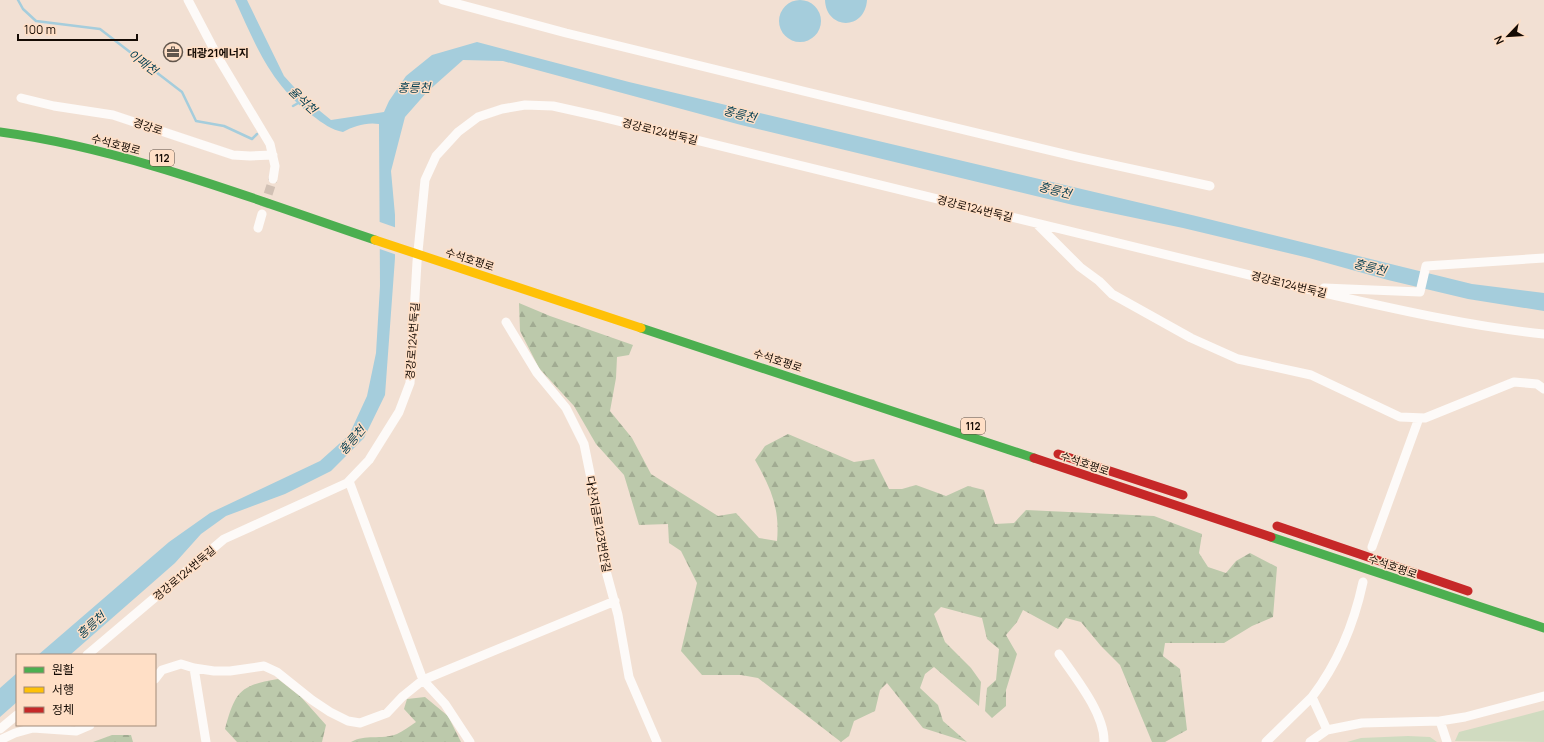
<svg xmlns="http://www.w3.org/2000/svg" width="1544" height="742" font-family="Manrope,'Noto Sans KR',sans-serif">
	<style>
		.grass { fill: #d0dbc0 }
		.forest { fill: url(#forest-firs) }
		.water { fill: #a5cddc }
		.pier { fill: #f2e0d3 }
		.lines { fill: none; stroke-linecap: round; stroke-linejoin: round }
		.stream { stroke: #a5cddc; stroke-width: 2.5 }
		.street-tunnel { stroke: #d1c0b4; stroke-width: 9; stroke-dasharray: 9 4.5; stroke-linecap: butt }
		.street { stroke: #fdfaf8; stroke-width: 9 }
		.fast { stroke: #4caf50; stroke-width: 9 }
		.slow { stroke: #ffc107; stroke-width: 9 }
		.jam { stroke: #c62828; stroke-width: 9 }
		.labels { text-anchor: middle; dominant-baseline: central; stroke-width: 3; stroke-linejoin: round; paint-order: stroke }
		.shield { fill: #ffdfc6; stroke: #5b4b3e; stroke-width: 1 }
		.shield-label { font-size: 10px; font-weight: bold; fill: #150b04 }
		.poi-label { font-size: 11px; font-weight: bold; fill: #150b04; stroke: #ffdfc6; text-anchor: start }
		.street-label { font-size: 11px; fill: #150b04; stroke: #ffdfc6 }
		.water-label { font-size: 12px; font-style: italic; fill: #074154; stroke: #ffdfc6 }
	</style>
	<defs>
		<pattern id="forest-firs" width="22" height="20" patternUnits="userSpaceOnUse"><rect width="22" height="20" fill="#bcc9ab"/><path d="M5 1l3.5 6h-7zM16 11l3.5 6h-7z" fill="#a1ab92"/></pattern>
	</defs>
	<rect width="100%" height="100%" fill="#f2e0d3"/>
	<path class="grass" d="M1544 710V742L1455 741 1459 732Z
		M1408 736 1430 737 1437 742H1347L1361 738Z"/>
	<path class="forest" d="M519 303 550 316 633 345 629 355 617 357 616 378 610 411 632 438 651 474 718 516 736 513 759 538 777 541C780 509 771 488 755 460L765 446 788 434 854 462 874 459 889 489H902L916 485 946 496 968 486 984 490 995 524 1014 523 1026 510 1154 516 1202 534 1199 553 1208 567 1226 573 1236 561 1250 553 1277 567 1273 617 1252 626 1224 643H1165L1163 656 1180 669 1187 730 1165 742H1152L1120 665 1101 646 1081 622 1066 618 1058 629 1023 610 1017 622 1006 635 1017 654 1006 690V706L992 718 985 711 987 688 996 680 999 649 987 639 982 618 941 607 934 614 945 642 971 668 981 682 979 706 934 667 925 674 920 688 938 705 943 721 967 742 923 728 887 683 880 690 875 711 854 721 849 736 841 742 758 678 741 675H702L681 651 697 583 681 551 669 543 668 524 639 525 624 475 596 444 574 406 539 368 520 331Z
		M278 679 301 697 326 725 322 742H237L225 729C235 693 239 685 278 679Z
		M425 697 448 716 461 742H351C365 734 381 740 397 734 403 731 410 726 416 722L404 709 407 699Z
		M112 735H131L133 742H93Z"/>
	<path class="water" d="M779 21a21 21 0 1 1 42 0a21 21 0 1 1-42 0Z
		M235 0H247L284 76 304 98 331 120 384 112 389 101 406 76 432 55 477 42 629 82 1196 216 1472 284 1544 293V311L1468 299 1388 280 1309 258 1183 228 1073 205 741 125 503 61 463 60 427 92 405 117 391 171 395 215V258L385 395 364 438 331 471 285 494 226 516 201 534 175 563 70 655H38L169 542 210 513 320 461 349 435 367 396 376 353 380 286 379 124C366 122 354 126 343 132 332 130 322 123 313 116 271 85 256 46 235 0Z
		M825 0H867C865 31 826 30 825 0Z
		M17 673V702L0 717V688Z"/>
	<path class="pier" d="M377 221 397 228V255L377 248Z"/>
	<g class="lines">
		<path class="stream" d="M18 0 23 9 36 21 100 29 182 92 196 121 224 126 252 139 257 134
			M293 106 300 102"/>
		<path class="street-tunnel" d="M264 207 273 179"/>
		<path class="street" d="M188 0 219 59 270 144 275 166 273 179
			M443 0 566 33 803 91 1077 157 1210 186
			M21 98 54 106 113 115 233 155 250 156 273 155
			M1036 223 1080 267 1099 281 1112 294 1191 338 1238 359 1311 375 1400 417 1425 418 1514 382 1537 384 1544 389
			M258 228 262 214
			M1324 288 1420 292 1426 266 1544 258
			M506 322 537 373 566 408 584 444 595 498 603 560 618 615 629 677 657 742
			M349 481 423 680 615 601
			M1372 547 1419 418
			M1059 654C1075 677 1105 714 1104 742
			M87 655 224 539 347 483 369 460 399 412 410 383 417 262 425 180 436 156 458 132 478 117 502 109 525 105 553 106 598 116 1315 291C1391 308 1467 326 1544 334
			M194 668 206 742
			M155 679 162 670 181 664 194 668 214 671H230L264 666 277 672 312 700 330 712 348 721 360 723 387 713 402 697 423 680 445 704 470 742
			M1312 697C1338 663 1354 624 1363 582
			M0 729 17 715
			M0 740 15 733 33 728 76 731 90 725
			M1266 742 1312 697 1327 730
			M1310 742 1327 730 1362 723 1440 721
			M1447 742 1440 721 1465 717 1544 696"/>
		<path class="fast" d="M0 132C127 149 253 199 375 240
			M641 328 1034 458
			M1271 537 1544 628"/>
		<path class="slow" d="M375 240 641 328"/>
		<path class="jam" d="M1058 454 1183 495
			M1034 458 1271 537
			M1277 526 1468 591"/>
	</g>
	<defs>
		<g id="office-ring" transform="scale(1)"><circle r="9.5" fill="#ffdfc6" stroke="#62564c" stroke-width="1.5"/><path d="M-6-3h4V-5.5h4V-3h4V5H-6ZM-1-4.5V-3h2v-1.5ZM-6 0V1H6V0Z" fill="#62564c"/></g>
	</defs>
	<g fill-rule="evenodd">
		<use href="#office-ring" x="173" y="52"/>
	</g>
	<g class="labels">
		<g class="shield">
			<rect x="150" y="150" width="24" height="16" rx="3"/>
			<rect x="961" y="418" width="24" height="16" rx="3"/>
		</g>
		<g class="shield-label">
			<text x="162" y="158">112</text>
			<text x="973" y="426">112</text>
		</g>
		<g class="poi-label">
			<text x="187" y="52">대광21에너지</text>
		</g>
		<g class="street-label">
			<text transform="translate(148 126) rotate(18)">경강로</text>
			<text transform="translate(660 131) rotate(14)">경강로124번둑길</text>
			<text transform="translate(116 144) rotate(15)">수석호평로</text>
			<text transform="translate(975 208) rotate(14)">경강로124번둑길</text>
			<text transform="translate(470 259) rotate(18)">수석호평로</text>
			<text transform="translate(1289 284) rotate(14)">경강로124번둑길</text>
			<text transform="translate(412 341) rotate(-86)">경강로124번둑길</text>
			<text transform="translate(778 360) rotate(18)">수석호평로</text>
			<text transform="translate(1085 463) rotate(19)">수석호평로</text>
			<text transform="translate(599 524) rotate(80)">다산지금로123번안길</text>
			<text transform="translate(1393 566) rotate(19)">수석호평로</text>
			<text transform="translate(184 573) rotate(-40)">경강로124번둑길</text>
		</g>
		<g class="water-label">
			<text transform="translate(143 62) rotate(37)">이패천</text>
			<text x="414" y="87">홍릉천</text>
			<text transform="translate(303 100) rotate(43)">율석천</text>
			<text transform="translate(740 114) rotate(14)">홍릉천</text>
			<text transform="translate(1055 190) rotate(14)">홍릉천</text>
			<text transform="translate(1370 267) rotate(14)">홍릉천</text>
			<text transform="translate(352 440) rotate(-50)">홍릉천</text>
			<text transform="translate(91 625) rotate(-42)">홍릉천</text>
		</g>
	</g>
	<rect x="16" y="654" width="140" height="72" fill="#ffdfc6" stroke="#a18a78"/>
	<rect x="24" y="667" width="20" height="6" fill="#4caf50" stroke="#a18a78"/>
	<text x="52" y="674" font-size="12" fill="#150b04">원활</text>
	<rect x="24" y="687" width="20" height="6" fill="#ffc107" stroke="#a18a78"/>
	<text x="52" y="694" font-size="12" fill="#150b04">서행</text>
	<rect x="24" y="707" width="20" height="6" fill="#c62828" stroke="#a18a78"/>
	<text x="52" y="714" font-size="12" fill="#150b04">정체</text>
	<g transform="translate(1508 36) rotate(245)" stroke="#ffdfc6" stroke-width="3" paint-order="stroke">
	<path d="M0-3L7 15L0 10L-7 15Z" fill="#150b04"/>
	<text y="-6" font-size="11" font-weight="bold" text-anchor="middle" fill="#150b04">N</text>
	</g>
	<path d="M18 34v6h119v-6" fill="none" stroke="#150b04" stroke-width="2"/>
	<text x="24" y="34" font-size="12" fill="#150b04" stroke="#ffdfc6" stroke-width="3" paint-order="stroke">100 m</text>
</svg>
